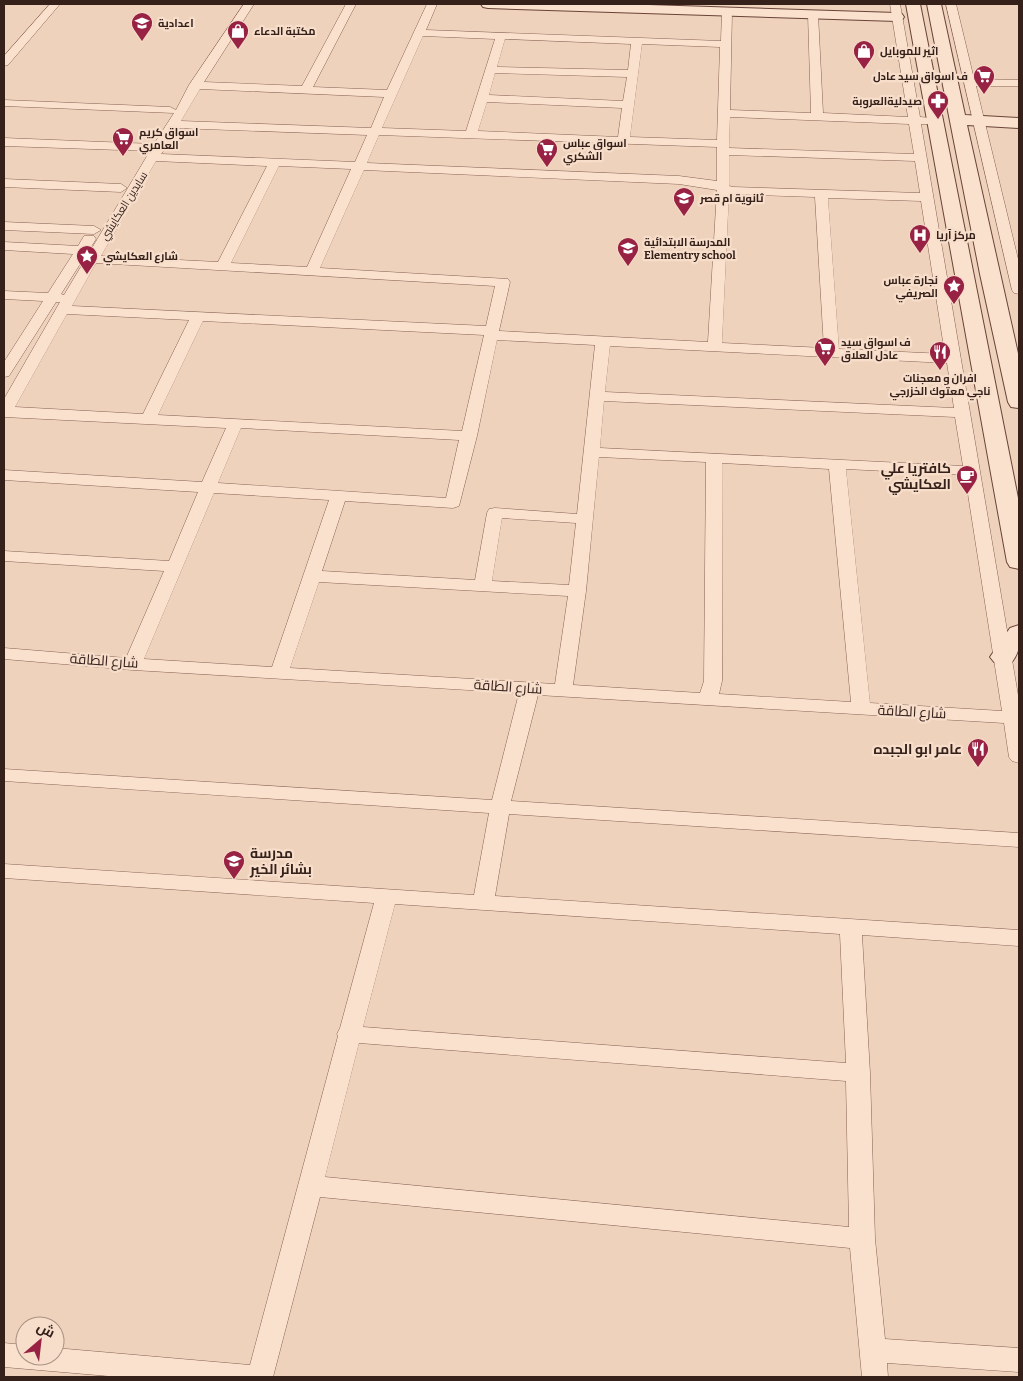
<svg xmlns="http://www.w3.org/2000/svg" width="1023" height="1381" font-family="Bitter,Cairo,serif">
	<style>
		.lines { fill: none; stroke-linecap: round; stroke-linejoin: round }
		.street-casing { stroke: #876255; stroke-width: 1 }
		.secondary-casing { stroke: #694338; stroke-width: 2 }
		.street { fill: #fae1ce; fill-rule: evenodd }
		.secondary { fill: #fae1ce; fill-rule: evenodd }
		.labels { text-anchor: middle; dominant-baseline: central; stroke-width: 4.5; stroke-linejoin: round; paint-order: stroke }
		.far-poi-label { font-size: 11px; font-weight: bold; fill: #35201a; stroke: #f7decb; text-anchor: start }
		.far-street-label { font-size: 11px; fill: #35201a; stroke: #f7decb }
		.poi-label { font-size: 14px; font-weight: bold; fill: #35201a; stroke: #f7decb; text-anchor: end }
		.street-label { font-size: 14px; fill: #35201a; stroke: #f7decb }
	</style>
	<rect width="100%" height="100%" fill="#efd2bb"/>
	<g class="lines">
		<g class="street-casing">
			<path id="street" d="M50 4H60L8 65 4 66V56Z
				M244 4H254L204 82 302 86 346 4H356L313 87 387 90 427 4H437L426 30 721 41 722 11 727 8 732 11 730 110 811 113 808 14 813 11 818 14 823 113 908 117 890 4H900L920 117 931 118 933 121 931 124H921L1019 701V763L1012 761 1009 757 1004 723 538 695 511 801 1019 833V847L509 814 495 896 1019 930V946L862 935 870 1073 875 1239 885 1339 1019 1348V1372L887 1363 888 1377H862L850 1248 320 1197 273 1377H120L4 1367V1343L25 1345V1356H55V1348L250 1365 338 1036 337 1034 340 1028 374 903 4 878V864L474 895 489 813 4 781V769L492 800 519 693 133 670 4 659V648L126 658 164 571 4 561V551L169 561 198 492 4 480V470L202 482 226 428 4 417V399L60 302H56L9 376 4 377V362L43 301 4 299V291L48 293 73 254 4 250V242L78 246 84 236H94L96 239 61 294 64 295 150 151 4 146V138L154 144 174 113 4 106V100L170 107 176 110 189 85ZM423 36 495 39 466 131 382 128ZM505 39 631 44 628 70 497 67ZM642 44 720 47 717 140 630 137ZM495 73 627 77 623 101 489 95ZM200 89 384 97 371 128 181 121ZM487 102 622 108 618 137 478 131ZM730 117 909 124 914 154 729 148ZM176 128 367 135 355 162 161 154 166 148 165 146ZM379 135 717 147V181L679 176 367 163ZM729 155 915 161 920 193 733 187 729 186ZM156 161 267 166 218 262 101 256ZM279 166 351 169 307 267 231 263ZM364 170 679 184 717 190 708 342 499 331 510 282 508 279 320 268ZM729 194 815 197 824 348 722 343ZM828 198 921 201 945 354 839 349ZM96 263 495 286 486 326 72 306ZM67 314 189 320 143 414 15 407ZM203 321 484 335 462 431 158 415ZM497 340 595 345 577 514 495 508 489 509 487 513 475 580 322 571 345 501 453 508 459 506 477 436ZM610 346 947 363 954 408 605 392ZM604 401 955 417 963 466 600 448ZM241 428 459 440 446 498 218 483ZM599 457 706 462 704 681 700 693 573 685 586 591ZM722 463 829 469 851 702 719 694 722 681ZM846 469 965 475 1002 711 870 703ZM214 493 329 500 272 667 144 659ZM502 518 576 523 569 585 492 581ZM319 582 568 596 555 684 290 668ZM395 904 840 934 846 1063 363 1027ZM359 1043 846 1081 849 1227 325 1177Z
				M946 4H956L974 79 1019 80V86H976L1019 263V294L1014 293 1012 290Z
				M4 179 121 184 127 188 121 192 4 187Z
				M4 222 94 226 101 230 94 234 4 230Z"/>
		</g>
		<g class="secondary-casing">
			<path id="secondary" d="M481 4H618L897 13 902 14 904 17 902 20 897 21 488 8 483 7Z
				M906 4H920L1019 503V569L1010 567 1007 562Z
				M927 4H941L965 115 1019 118V128L967 125 1019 358V408L1011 407 1008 402 980 274Z
				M1019 625C1020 641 1021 650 1012 662L1003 665 994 662 990 657 1010 628Z"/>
		</g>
		<use href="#street" class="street"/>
		<use href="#secondary" class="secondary"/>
	</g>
	<defs>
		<g id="school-pin" transform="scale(1.125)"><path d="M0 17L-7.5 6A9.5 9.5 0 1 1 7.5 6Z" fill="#982243" stroke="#f7decb"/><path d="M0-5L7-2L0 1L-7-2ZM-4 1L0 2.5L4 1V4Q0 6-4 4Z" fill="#fff"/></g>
		<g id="shop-pin" transform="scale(1.125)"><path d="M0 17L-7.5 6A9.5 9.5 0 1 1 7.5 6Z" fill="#982243" stroke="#f7decb"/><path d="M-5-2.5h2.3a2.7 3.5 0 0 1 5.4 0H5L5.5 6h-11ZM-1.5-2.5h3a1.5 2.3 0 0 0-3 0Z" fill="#fff"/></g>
		<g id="supermarket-pin" transform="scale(1.125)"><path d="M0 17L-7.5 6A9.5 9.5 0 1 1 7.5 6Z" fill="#982243" stroke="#f7decb"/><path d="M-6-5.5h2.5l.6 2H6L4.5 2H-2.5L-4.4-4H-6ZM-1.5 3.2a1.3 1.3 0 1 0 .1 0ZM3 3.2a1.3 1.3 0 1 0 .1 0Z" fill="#fff"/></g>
		<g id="pharmacy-pin" transform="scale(1.125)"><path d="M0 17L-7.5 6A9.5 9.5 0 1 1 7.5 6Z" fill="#982243" stroke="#f7decb"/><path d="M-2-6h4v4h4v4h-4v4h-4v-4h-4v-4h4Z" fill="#fff"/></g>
		<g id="hospital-pin" transform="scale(1.125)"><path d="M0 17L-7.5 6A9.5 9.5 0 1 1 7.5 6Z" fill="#982243" stroke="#f7decb"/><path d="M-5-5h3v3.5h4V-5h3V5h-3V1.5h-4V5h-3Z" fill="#fff"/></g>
		<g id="sight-pin" transform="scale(1.125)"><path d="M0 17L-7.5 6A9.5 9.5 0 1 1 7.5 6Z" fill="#982243" stroke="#f7decb"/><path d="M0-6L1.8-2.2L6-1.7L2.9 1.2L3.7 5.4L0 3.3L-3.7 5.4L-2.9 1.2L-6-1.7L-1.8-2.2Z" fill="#fff"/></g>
		<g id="restaurant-pin" transform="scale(1.125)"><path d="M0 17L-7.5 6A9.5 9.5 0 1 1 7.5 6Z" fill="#982243" stroke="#f7decb"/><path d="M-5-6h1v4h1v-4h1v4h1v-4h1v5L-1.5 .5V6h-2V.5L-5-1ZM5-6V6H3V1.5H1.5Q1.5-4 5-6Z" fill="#fff"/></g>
		<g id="cafe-pin" transform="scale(1.125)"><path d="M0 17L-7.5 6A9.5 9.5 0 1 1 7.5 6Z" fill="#982243" stroke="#f7decb"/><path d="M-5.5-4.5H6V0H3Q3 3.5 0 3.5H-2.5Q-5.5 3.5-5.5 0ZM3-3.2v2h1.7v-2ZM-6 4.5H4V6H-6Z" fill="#fff"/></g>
	</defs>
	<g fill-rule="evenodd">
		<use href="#school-pin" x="142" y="23"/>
		<use href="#shop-pin" x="238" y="31"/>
		<use href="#shop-pin" x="864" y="51"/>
		<use href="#supermarket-pin" x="984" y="76"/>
		<use href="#pharmacy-pin" x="938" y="101"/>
		<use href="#supermarket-pin" x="123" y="138"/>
		<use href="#supermarket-pin" x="547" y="149"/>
		<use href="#school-pin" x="684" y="198"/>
		<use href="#hospital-pin" x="920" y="235"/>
		<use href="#school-pin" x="628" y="248"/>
		<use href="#sight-pin" x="87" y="256"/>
		<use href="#sight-pin" x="954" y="286"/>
		<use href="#supermarket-pin" x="825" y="348"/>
		<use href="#restaurant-pin" x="940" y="352"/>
		<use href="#cafe-pin" x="967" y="476"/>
		<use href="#restaurant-pin" x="978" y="749"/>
		<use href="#school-pin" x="234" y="861"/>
	</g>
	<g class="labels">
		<g class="far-poi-label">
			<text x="158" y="23">اعدادية</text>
			<text x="254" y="31">مكتبة الدعاء</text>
			<text x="880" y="51">اثير للموبايل</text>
			<text x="968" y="76" text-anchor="end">ف اسواق سيد عادل</text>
			<text x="922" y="101" text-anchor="end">صيدليةالعروبة</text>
			<text x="139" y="132">اسواق كريم<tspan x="139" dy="13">العامري</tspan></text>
			<text x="563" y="143">اسواق عباس<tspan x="563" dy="13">الشكري</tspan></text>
			<text x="700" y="198">ثانوية ام قصر</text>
			<text x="936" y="235">مركز آريا</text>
			<text x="644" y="242">المدرسة الابتدائية<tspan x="644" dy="13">Elementry school</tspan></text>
			<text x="103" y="256">شارع العكايشي</text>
			<text x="938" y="280" text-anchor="end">نجارة عباس<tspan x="938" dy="13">الصريفي</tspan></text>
			<text x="841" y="342">ف اسواق سيد<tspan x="841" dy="13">عادل العلاق</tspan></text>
			<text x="940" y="378" text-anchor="middle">افران و معجنات<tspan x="940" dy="13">ناجي معتوك الخزرجي</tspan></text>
		</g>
		<g class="far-street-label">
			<text transform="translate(124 206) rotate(-58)">سايدين العكايشي</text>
		</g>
		<g class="poi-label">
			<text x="951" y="468">كافتريا علي<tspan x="951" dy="16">العكايشي</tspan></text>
			<text x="962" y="749">عامر ابو الجبده</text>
			<text x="250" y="853" text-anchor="start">مدرسة<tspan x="250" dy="16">بشائر الخير</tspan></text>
		</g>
		<g class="street-label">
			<text transform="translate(104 661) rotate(4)">شارع الطاقة</text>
			<text transform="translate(508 687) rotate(4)">شارع الطاقة</text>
			<text transform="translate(912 712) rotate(3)">شارع الطاقة</text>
		</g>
	</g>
	<rect width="1023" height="1381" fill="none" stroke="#35201a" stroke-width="10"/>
	<g transform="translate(40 1341) rotate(28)"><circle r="24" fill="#f7decb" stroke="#a99284"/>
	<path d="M0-4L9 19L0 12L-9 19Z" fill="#982243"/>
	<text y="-8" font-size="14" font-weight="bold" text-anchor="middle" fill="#35201a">ش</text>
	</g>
</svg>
